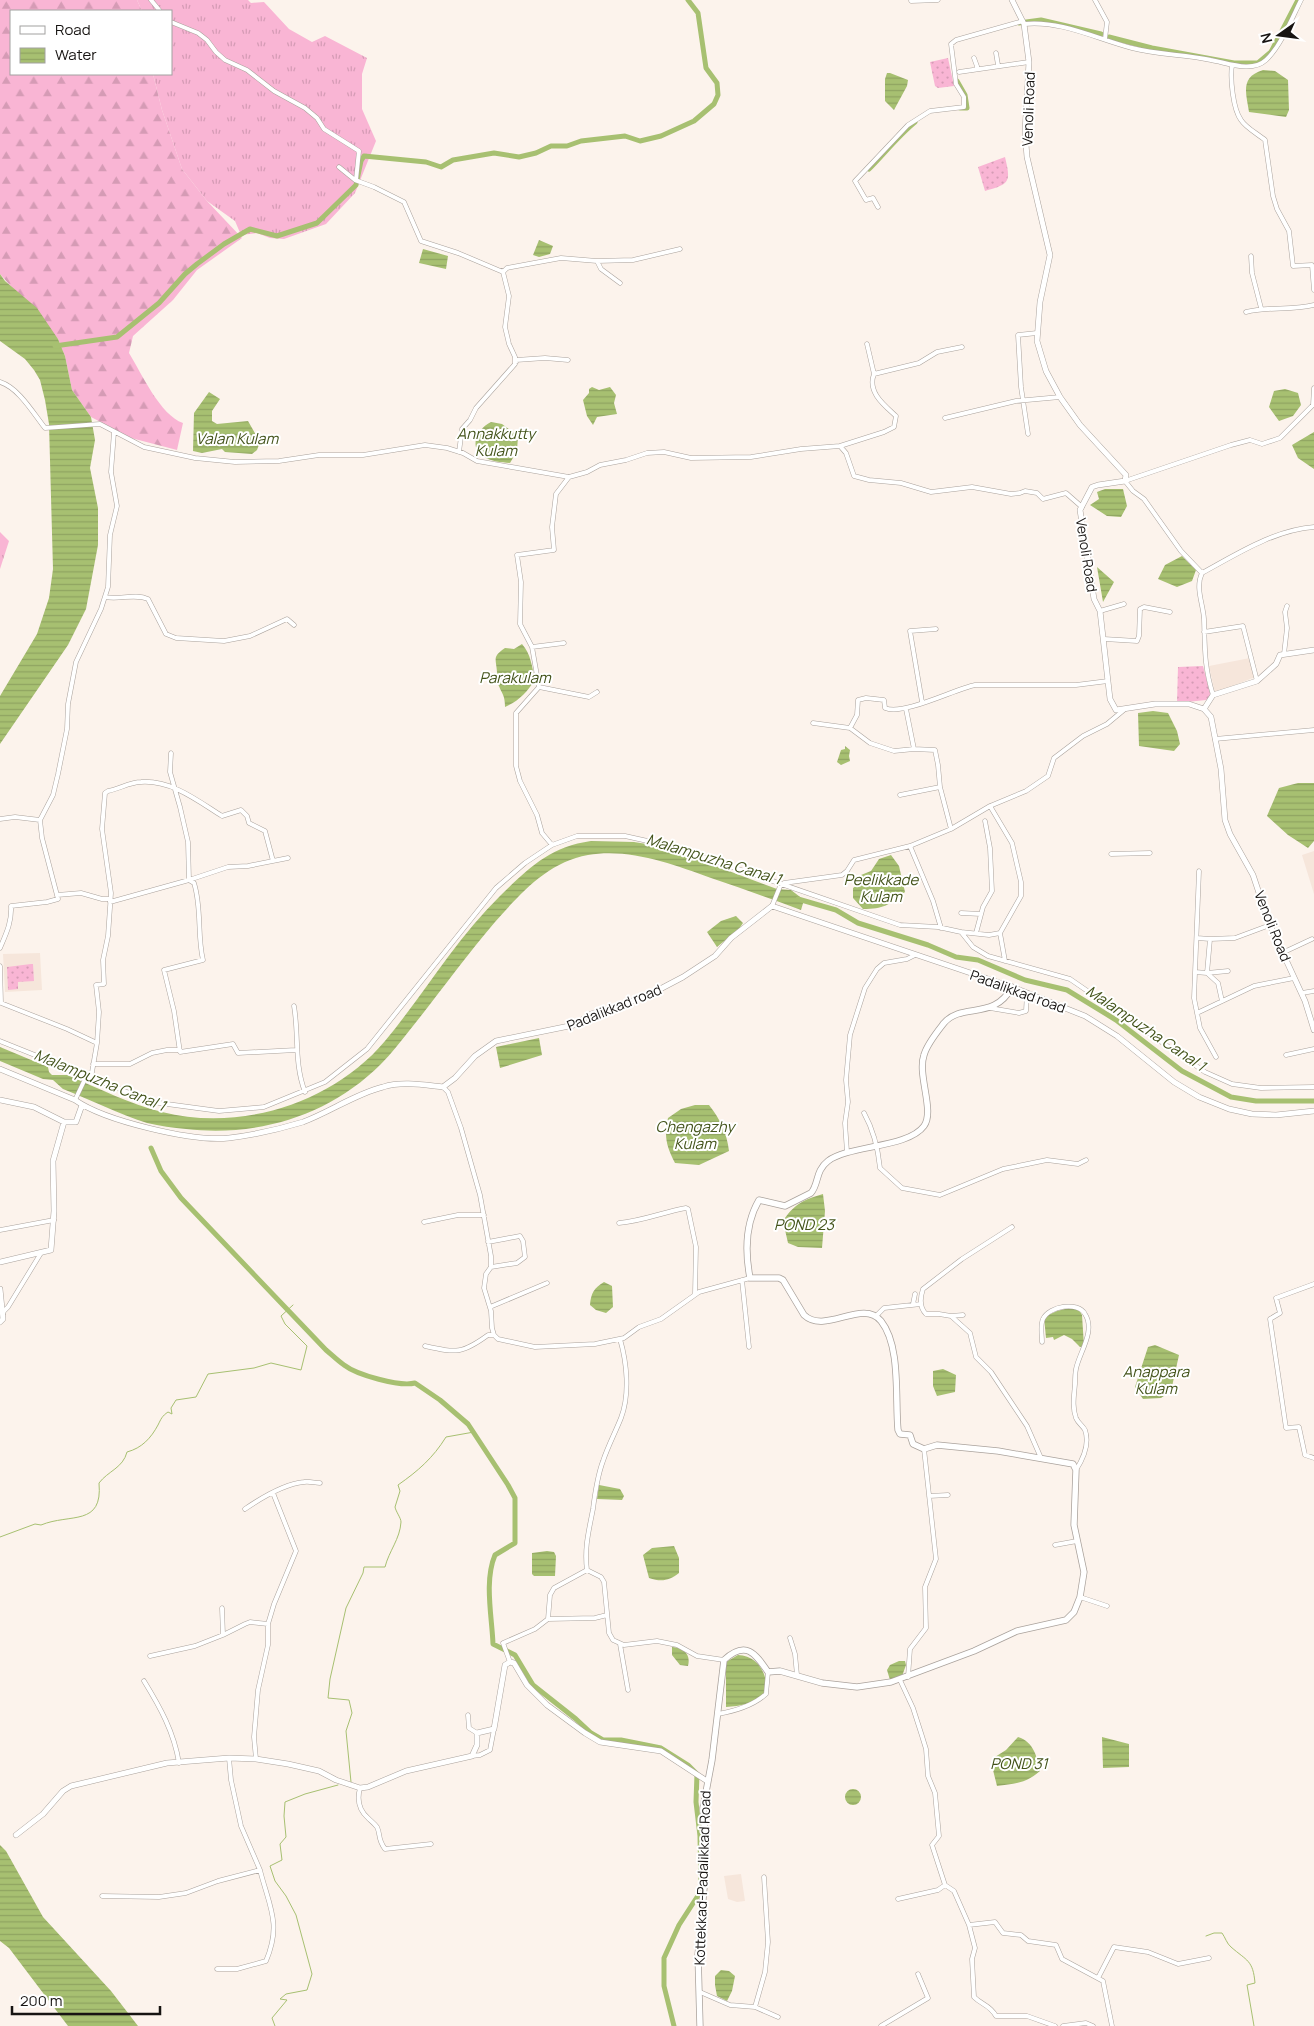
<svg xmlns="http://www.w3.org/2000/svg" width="1314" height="2026" font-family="Manrope,sans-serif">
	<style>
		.built { fill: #f6e6db }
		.grass { fill: url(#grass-tufts) }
		.forest { fill: url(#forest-firs) }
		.park { fill: url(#park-dots) }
		.water { fill: url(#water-rules) }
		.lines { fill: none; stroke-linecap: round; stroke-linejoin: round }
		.stream { stroke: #a7c071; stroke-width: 1 }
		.canal { stroke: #a7c071; stroke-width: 5 }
		.minor-casing { stroke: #aaa29c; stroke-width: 5 }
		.tertiary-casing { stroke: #aaa29c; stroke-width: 6 }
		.secondary-casing { stroke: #aaa29c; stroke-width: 7 }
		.minor { stroke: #fff; stroke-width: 4 }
		.tertiary { stroke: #fff; stroke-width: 5 }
		.secondary { stroke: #fff; stroke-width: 5.5 }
		.labels { text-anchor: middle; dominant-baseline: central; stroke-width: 4; stroke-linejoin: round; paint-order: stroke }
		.street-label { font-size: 14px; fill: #171412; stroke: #fff }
		.water-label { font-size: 15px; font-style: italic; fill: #43531a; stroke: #fff }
	</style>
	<defs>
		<pattern id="grass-tufts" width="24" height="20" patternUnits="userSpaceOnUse" patternTransform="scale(1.25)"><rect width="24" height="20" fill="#f9b5d4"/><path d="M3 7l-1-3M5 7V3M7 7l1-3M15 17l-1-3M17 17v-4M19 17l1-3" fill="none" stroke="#d59bb5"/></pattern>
		<pattern id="forest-firs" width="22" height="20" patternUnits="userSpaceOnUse" patternTransform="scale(1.25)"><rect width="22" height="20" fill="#f9b5d4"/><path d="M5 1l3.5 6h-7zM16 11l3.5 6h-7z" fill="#d59bb5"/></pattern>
		<pattern id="park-dots" width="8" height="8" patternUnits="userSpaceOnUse" patternTransform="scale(1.25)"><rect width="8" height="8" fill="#f9b5d4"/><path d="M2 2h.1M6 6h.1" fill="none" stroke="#d59bb5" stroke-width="1.8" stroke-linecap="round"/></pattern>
		<pattern id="water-rules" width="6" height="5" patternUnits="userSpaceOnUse" patternTransform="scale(1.25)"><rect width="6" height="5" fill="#a7c071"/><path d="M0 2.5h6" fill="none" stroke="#8fa461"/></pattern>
	</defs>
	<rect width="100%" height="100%" fill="#fcf3ec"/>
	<path class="built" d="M1250 658 1255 677 1215 693 1209 666Z
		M1314 851V894L1302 855Z
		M40 953 42 990 5 992 3 954Z
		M741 1874 745 1901 737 1902 728 1899 724 1876Z"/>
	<path class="grass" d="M137 0H248L251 3 264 2 289 29 312 42 325 36 367 58 362 74V109L376 141 355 193 326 224 284 239 270 238 257 233 241 235 235 221 207 201 182 169 162 110 153 74H171V11H142Z
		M0 532 9 541 0 569Z"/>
	<path class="forest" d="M0 0H137L142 11H11V74H153L162 110 182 169 207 201 242 238 197 270 173 300 133 336 129 353C142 374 160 415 183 423L177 450 131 438 91 417 72 390 65 356 58 339 0 274Z"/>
	<path class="park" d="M948 58 954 86 938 88 935 86 930 62Z
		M1005 157C1011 182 1010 184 985 191L978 167Z
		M1203 666 1211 696 1206 700 1177 703 1178 667Z
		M31 964H33L34 981 18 982V989L8 990 7 967Z"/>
	<path class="water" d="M1263 70 1275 71 1288 80 1289 110 1286 117 1249 112C1246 93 1240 77 1263 70Z
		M887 73H890L908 80 907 86 894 110 885 101V79Z
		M539 240 553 246 550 254 539 257 533 255Z
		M423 249 448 256 446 269 419 263Z
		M0 274 5 281 37 308 58 339 65 356 72 390 91 417 95 440 90 468 98 508V545L86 609 68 645 0 744V696L37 634 49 598 53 569 49 424 45 400 40 380 34 370 25 359 0 341Z
		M592 387 599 390 610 387 616 395 614 403 617 414 597 417 593 425 587 416 583 400 589 393V389Z
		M1285 389 1298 393 1301 405 1293 416 1279 421 1269 407 1274 391Z
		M209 392 220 399 212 411V421L217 424 248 421 260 442 257 450 252 454 225 452 222 449 202 453 193 451 194 413Z
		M491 422 502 424 518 436 517 451 510 463C501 462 491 462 483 456 468 446 478 428 491 422Z
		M1314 432V469L1298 458 1292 445Z
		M1105 489H1123L1127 506 1121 517 1107 516 1090 505 1099 499 1097 492Z
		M1182 556 1196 570 1192 581 1177 587 1158 579 1165 565Z
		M1097 567 1114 582 1103 602Z
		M522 644C531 654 532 667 535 680 527 692 519 701 505 707 505 695 502 694 498 684 496 681 498 676 497 672 496 658 492 657 505 648L514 649Z
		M1153 711 1168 713 1177 731 1180 744 1174 751 1139 746 1138 713Z
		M845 746 850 750 849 756 850 761 841 765 837 762 841 750 845 749Z
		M1298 783H1314V841L1308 848 1288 835 1267 816 1279 788Z
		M591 841 634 842 665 847 777 889 791 890 804 900 801 910C771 899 741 888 711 878 672 864 630 848 588 855 548 862 521 893 495 922 465 957 438 995 409 1031 400 1042 391 1054 381 1064 329 1116 258 1137 186 1129 173 1128 160 1126 147 1123 119 1114 91 1100 63 1089L53 1080 43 1079 0 1061V1047L48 1067 49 1072 52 1075H67C98 1088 130 1104 162 1112 241 1132 333 1103 385 1041 424 994 456 939 500 896 529 868 549 847 591 841Z
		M891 855 899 866 905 892C890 905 883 909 863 909L853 898V888L857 885 861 875 871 871 879 859Z
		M736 916 743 923 739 929 717 947 707 932 721 921Z
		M539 1038 542 1055 500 1068 496 1047Z
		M695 1105H709C720 1119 727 1133 729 1151L699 1165 675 1163C666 1145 664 1137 668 1118L681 1109Z
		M823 1194 825 1211 822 1248 798 1247 788 1243 783 1221C794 1204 805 1199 823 1194Z
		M604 1282 612 1286 613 1307 606 1313 596 1310 590 1305C591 1293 594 1288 604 1282Z
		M1077 1306 1082 1315 1084 1346 1080 1347 1072 1339 1064 1335 1054 1340 1053 1337 1046 1338 1044 1317 1057 1311Z
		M1155 1345 1179 1355 1171 1391 1161 1398 1143 1399 1135 1387 1148 1347Z
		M943 1369 956 1375 955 1392 937 1396 933 1386V1371Z
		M599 1485 620 1489 624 1496 622 1500 597 1499Z
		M674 1546 679 1558V1573C669 1581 661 1582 649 1578L643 1555 652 1548Z
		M547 1551 554 1552 556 1556 555 1576H534L532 1574V1553Z
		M672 1647C684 1648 691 1654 688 1666L680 1665 672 1655Z
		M738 1655C757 1656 766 1671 767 1689 758 1703 742 1706 726 1707V1662Z
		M899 1661H905L906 1665 901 1679 890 1680 887 1670 890 1665Z
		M1018 1737C1034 1742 1037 1757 1040 1771 1027 1783 1014 1784 997 1786L993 1770 995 1757 1006 1750Z
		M1102 1737 1129 1744V1767L1103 1768Z
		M845 1797a8 8 0 1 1 16 0a8 8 0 1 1-16 0Z
		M0 1845 6 1851 43 1917 111 1991 138 2026H68L9 1948 0 1941Z
		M721 1970 729 1971 735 1976 732 1991 727 2001 717 1996 715 1985V1976Z"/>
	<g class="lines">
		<path class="stream" d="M0 1537 35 1524 41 1525C70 1513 103 1527 99 1483 108 1471 123 1468 127 1452 142 1448 151 1438 158 1425 161 1419 162 1416 168 1412L172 1414 171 1408 176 1400 196 1397 208 1374 254 1368 271 1363 301 1370 307 1346 285 1324 281 1316 293 1305
			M351 1782 346 1731 352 1713 349 1700 328 1698 330 1679 346 1608 363 1573 364 1567H385C389 1551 400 1539 401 1522 401 1518 396 1512 395 1507L400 1491 398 1485C418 1471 433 1458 446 1437L474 1432
			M1206 1936 1214 1933H1222C1225 1937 1227 1944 1231 1947 1247 1961 1253 1960 1255 1983L1247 1985 1254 2026
			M275 2026 272 2018 287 2000 280 1999 286 1994 307 1990 312 1974 296 1915 286 1896 275 1881 270 1866 282 1860 280 1844 286 1837 284 1816 285 1802 305 1794 338 1785"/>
		<path class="canal" d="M1019 23 1041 20 1101 34
			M1109 37 1152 48 1234 63H1258L1271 52 1298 0
			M957 81 965 95 967 108H960
			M869 169C884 154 898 136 915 122
			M55 346 117 337 159 303 185 274 197 264 224 244 250 229 277 236 317 223 356 185 361 161 364 156 426 162 441 167 453 160 494 153 519 157 536 153 551 146H567L581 141 625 136 640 141 661 136 694 121 714 104 718 95 717 83 706 68 698 13 688 0
			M798 899 836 910 858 923 928 945 956 957 978 960 1025 980 1067 990 1116 1020 1182 1071 1231 1097 1256 1101H1314
			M151 1148 161 1171 181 1198 326 1350C332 1355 338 1361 344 1365 357 1375 400 1387 415 1383L440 1400 468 1424 508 1485 515 1498V1543L495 1555C484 1581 492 1617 493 1644L515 1655 533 1685 576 1719 591 1733 603 1740H621L661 1748 688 1765 697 1774 696 1802 700 1836 701 1888 699 1894 679 1925 664 1958V1986L674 2026"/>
		<g class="minor-casing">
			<path id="minor" d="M151 0 160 11
				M1095 0 1107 22 1105 39
				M911 1 938 0
				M171 22 198 33 207 40 216 52 225 60 247 70 274 91 305 108 317 118 324 129 359 151 356 180
				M1024 24C1061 20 1097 39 1132 48 1158 55 1185 54 1211 60 1228 63 1252 73 1266 60 1281 46 1292 18 1301 0
				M996 53 998 65
				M974 58 978 69
				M1232 65C1230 79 1233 109 1241 120 1246 128 1258 134 1265 140L1273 196 1277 209 1289 231 1293 266 1312 265 1314 290
				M959 72 1029 62
				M339 167 355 180 374 187 404 202 421 241 458 253 503 272 502 271
				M878 207 873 198 866 200 855 181 908 125 930 111 964 107V97L956 84 951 44 956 40 1023 21
				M1251 256 1252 273 1261 308
				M597 261 601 269 620 283
				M1246 312C1269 306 1292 311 1314 305
				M867 344 874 374
				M516 362V360L545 358 568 360
				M0 382C19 388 33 413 45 428L100 424 144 447 195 458 235 462 279 461 319 455H363L425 445 447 448 463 453 477 461 569 477 587 472 600 465 626 460 647 453 664 452 691 458 751 457 801 449 840 446 846 453 854 476 869 480 901 483 931 492 972 487 1011 494 1020 493 1025 491 1037 493 1043 499 1066 493 1082 507
				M945 418 1016 401 1060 397
				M1028 434 1021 387 1018 335 1037 333
				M840 446 884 432 894 427 896 416C884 405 867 392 874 374L919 363 937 352 962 347
				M459 452 462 429 470 420 476 408 515 364V357L509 344 505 327 509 296 503 272 507 268 561 258 597 261 633 260 680 249
				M1202 573 1181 551 1144 499 1133 491 1125 481 1231 445 1250 440 1262 444 1280 438 1313 405 1314 388
				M105 597C120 600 135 593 148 599L166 634 176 638 224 641 250 636 287 619 294 625
				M1100 611 1124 604
				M1204 632 1243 626 1257 681
				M1104 639 1137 641 1139 636 1140 609 1144 607 1170 612
				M532 647 564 643
				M1284 654 1287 628 1285 612 1287 606
				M539 687 532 647 520 624 521 582 517 555 554 550 552 527 556 494 569 477
				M539 687 516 713V766L520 781 537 815 542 833 552 845
				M539 687 589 697 597 692
				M1213 695C1204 666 1205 649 1204 619 1203 603 1195 588 1202 573 1237 554 1274 530 1314 527
				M922 702 910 631 936 629
				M906 709 914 749
				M813 723 850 728 870 743 894 751 914 749 935 750 938 765 940 787 951 829
				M850 728 857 715 858 700 866 698 884 700 885 708C903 716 955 689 975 685H1076L1108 681
				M1215 739 1314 730
				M171 753 170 772 180 807 188 842 189 880 194 883C202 908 197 935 203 960L164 970 174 1011 180 1052 233 1044 238 1053 296 1050
				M900 795 940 787
				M0 819 15 817 40 820
				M910 846 933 901 941 928
				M1111 854 1150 853
				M1199 871 1194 998 1200 1028 1216 1057
				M784 883 842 875 847 871 854 860 910 846 951 829 990 806 1026 791 1048 776 1054 758 1083 736 1107 724 1125 709
				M57 895 81 893 102 899H110V902L189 880 228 867 248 866 288 858
				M772 906 781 884
				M961 913 981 914
				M961 932 989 935 1000 933 1021 896V882L1012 843 990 806
				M976 933 983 907 992 891 990 848 985 821
				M1000 933 1005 961
				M1197 938 1210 939 1207 973 1218 983 1222 1001
				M1210 939 1235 938 1270 925
				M0 948C6 934 12 922 11 906L47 902 58 899 42 838 40 820 53 795 58 774 67 729 68 704 76 662 101 609 108 587 110 535 117 506 111 472 114 432
				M1282 953 1312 939
				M0 966 1 1003 67 1029 97 1043 91 1078
				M1195 972 1207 973 1228 971
				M1302 993 1314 991
				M294 1006C299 1035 294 1064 305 1092
				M990 1008 1019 1013 1026 1011 1027 993
				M1197 1013 1254 986 1294 978
				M0 1041 152 1102 219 1111 264 1107 325 1082 367 1049 496 888 525 863 552 845 577 836H625L652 842 715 861 900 925 938 927 961 932 973 947 988 956 1070 979 1205 1072 1232 1084 1261 1088 1314 1087
				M97 1043 99 1012 96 985 104 984 103 960 108 936 111 893 102 829 105 793 108 791C119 789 130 782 141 782 172 780 198 801 222 816L241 810 247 816 249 823 265 831 273 861
				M1286 1055 1314 1049
				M93 1064H130L152 1053 167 1050H179
				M443 1087 448 1092 461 1128 480 1195 491 1256V1267L486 1274 484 1288 491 1311 492 1328 494 1335 498 1339 535 1347 595 1344 624 1338 639 1327 661 1319 699 1292 750 1278
				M75 1100 86 1077
				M864 1113C874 1131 878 1148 880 1168L902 1188 940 1195 1003 1169 1047 1160 1078 1164 1086 1160
				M847 1152 845 1123 848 1102 846 1080 850 1035 865 988 877 969 884 963 907 959 915 955
				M424 1222 458 1215H484
				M619 1223C643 1221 663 1212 686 1208L688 1209 696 1247 695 1294
				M1012 1227 962 1259 923 1289C920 1298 919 1307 926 1314H939L951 1316 970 1333 976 1357 991 1372 1027 1426 1041 1458
				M0 1230 54 1220
				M488 1242 520 1236 523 1241 525 1257 517 1263 491 1267
				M742 1280 749 1347
				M1314 1284 1276 1298 1280 1313 1270 1319 1286 1428 1299 1427 1305 1455 1314 1458
				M913 1304 915 1294
				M490 1307 547 1283
				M3 1314 4 1311 8 1307 41 1253
				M876 1316 884 1308 921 1304
				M951 1316 963 1315
				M620 1339C627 1363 630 1394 621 1418 615 1433 608 1446 603 1461 597 1477 595 1493 593 1509 589 1530 584 1548 587 1570L601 1577 604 1582 609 1633 613 1640 624 1645 657 1641 677 1645 697 1656 724 1660
				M1042 1342C1042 1335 1040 1325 1043 1319 1049 1306 1078 1301 1085 1314 1096 1331 1079 1353 1076 1369 1075 1374 1075 1379 1075 1384 1074 1396 1072 1407 1076 1418 1078 1423 1083 1426 1085 1430 1090 1444 1083 1459 1076 1470
				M425 1346C457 1353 462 1354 488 1335H494
				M929 1496 948 1495
				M245 1509C261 1498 284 1484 304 1482 309 1481 315 1483 320 1483
				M1055 1545 1077 1541
				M1080 1597 1107 1606
				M222 1608 223 1635
				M548 1619 550 1595 554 1588 587 1570
				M790 1638 795 1654 797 1675
				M620 1644 628 1690
				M150 1656 195 1646 223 1635 245 1624 250 1622 268 1624
				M510 1662 503 1643 535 1629 548 1619 595 1618 607 1615
				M908 1677 910 1649 926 1628 925 1587 936 1559 924 1449
				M900 1680 913 1708 922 1736 926 1749 928 1776 935 1793 939 1836 932 1845 945 1885 954 1891 969 1925 975 1948 972 1959 974 1997C982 2005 990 2005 996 2016H1027L1055 2026
				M144 1681C160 1707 174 1732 179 1763
				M718 1714C735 1711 754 1705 766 1694L768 1672
				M468 1715 469 1728 477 1733
				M472 1756 480 1755 490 1750 494 1729
				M256 1759 254 1737 258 1690 268 1645V1624L274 1604 296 1551 273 1493
				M360 1788C357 1799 359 1810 368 1818 371 1821 374 1823 377 1827 381 1835 377 1838 385 1849L431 1844
				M102 1896 159 1897 186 1893 218 1881 260 1870 241 1826 231 1780 229 1758
				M898 1899 938 1890 945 1885
				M969 1925 995 1922 1003 1933 1021 1935 1028 1941 1056 1945 1062 1959 1103 1981 1112 2026
				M217 1969H237L266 1961C282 1924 269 1906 260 1870
				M1098 1978 1114 1947 1148 1952 1178 1964 1209 1958
				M700 1992 730 2005 755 2007 778 2017
				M755 2007 765 1972 768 1942 764 1877
				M881 2026 928 1998 918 1974
				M1063 2026 1086 2023 1093 2026"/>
		</g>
		<g class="tertiary-casing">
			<path id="tertiary" d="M1012 0 1024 24 1029 62 1025 132 1027 157 1050 255 1040 302 1037 341 1046 371 1060 397 1080 425 1126 475 1125 481 1098 485 1092 487 1080 510 1094 599 1100 611 1110 699 1116 710 1155 704H1189L1204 709 1211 717 1221 769 1225 820 1230 834 1253 875 1269 923 1305 1001 1314 1030
				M1204 709 1213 695 1257 681 1276 664 1280 655 1314 650
				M0 1069 75 1100C105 1121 193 1142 229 1138 253 1135 280 1129 303 1122 330 1112 355 1094 383 1087 402 1081 424 1085 443 1087L455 1078 475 1056 496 1041 574 1025 591 1014 645 997 683 977 715 956 731 938 772 906 1012 987 1085 1016 1117 1036 1174 1082 1199 1097 1229 1109 1252 1114 1276 1115 1314 1111
				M0 1100 34 1107 64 1122H76L82 1105
				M0 1262 51 1250 54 1211 53 1161 64 1122
				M0 1289 3 1319 0 1322
				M16 1835 43 1814 63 1791 71 1786 167 1763 229 1758 256 1759 288 1764 319 1771 336 1780 360 1788 368 1787 406 1771 472 1756 477 1745V1733L494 1729 505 1665 510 1662 514 1663 527 1685 547 1705 585 1733 600 1742 661 1751 707 1781"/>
		</g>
		<g class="secondary-casing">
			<path id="secondary" d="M700 2026 698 1955 705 1877 706 1844 703 1808 712 1760 724 1660C746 1640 755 1653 768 1672L780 1671 822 1683 857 1687 891 1682 974 1651 1017 1631 1066 1620 1074 1612 1080 1597 1084 1572 1074 1525 1076 1470 1073 1464 998 1451 937 1445 924 1449 913 1444 910 1435 900 1434 898 1430C895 1398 901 1346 881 1321 863 1298 825 1335 804 1315L783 1280 779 1278H750C745 1252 745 1224 759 1200L785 1206 811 1193C819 1184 815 1171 828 1161 849 1145 908 1148 924 1126 935 1111 917 1075 924 1055 927 1044 937 1032 944 1023 962 1002 994 1021 1012 987"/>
		</g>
		<use href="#minor" class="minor"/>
		<use href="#tertiary" class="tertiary"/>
		<use href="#secondary" class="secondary"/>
	</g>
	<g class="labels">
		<g class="street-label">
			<text transform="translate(1028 109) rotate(-88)">Venoli Road</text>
			<text transform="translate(1087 555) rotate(81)">Venoli Road</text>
			<text transform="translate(1273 926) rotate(68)">Venoli Road</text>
			<text transform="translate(1018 991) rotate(20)">Padalikkad road</text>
			<text transform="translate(614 1007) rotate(-22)">Padalikkad road</text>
			<text transform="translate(702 1878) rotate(-88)">Kottekkad-Padalikkad Road</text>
		</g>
		<g class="water-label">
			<text x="496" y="433">Annakkutty<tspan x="496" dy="17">Kulam</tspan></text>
			<text x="237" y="438">Valan Kulam</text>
			<text x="515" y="677">Parakulam</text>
			<text transform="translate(714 859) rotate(17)">Malampuzha Canal 1</text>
			<text x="881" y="879">Peelikkade<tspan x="881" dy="17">Kulam</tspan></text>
			<text transform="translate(1146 1028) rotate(34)">Malampuzha Canal 1</text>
			<text transform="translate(100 1080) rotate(22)">Malampuzha Canal 1</text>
			<text x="695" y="1126">Chengazhy<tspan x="695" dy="17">Kulam</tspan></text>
			<text x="804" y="1224">POND 23</text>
			<text x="1156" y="1371">Anappara<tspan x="1156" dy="17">Kulam</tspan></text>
			<text x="1019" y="1763">POND 31</text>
		</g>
	</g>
	<rect x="10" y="10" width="162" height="65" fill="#ffffff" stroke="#a2a1a0"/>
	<rect x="20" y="26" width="25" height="8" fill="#ffffff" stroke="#a2a1a0"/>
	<text x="55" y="35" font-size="15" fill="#171412">Road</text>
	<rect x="20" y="48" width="25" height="15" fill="url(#water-rules)" stroke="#a2a1a0"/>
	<text x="55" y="60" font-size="15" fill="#171412">Water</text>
	<g transform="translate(1279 35) rotate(256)" stroke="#ffffff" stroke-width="4" paint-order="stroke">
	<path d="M0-4L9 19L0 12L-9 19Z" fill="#171412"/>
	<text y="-8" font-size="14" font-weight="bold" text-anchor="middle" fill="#171412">N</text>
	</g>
	<path d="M12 2006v8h148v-8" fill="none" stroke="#171412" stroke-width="2.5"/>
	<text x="20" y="2006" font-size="15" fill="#171412" stroke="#ffffff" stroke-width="4" paint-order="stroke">200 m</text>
</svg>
